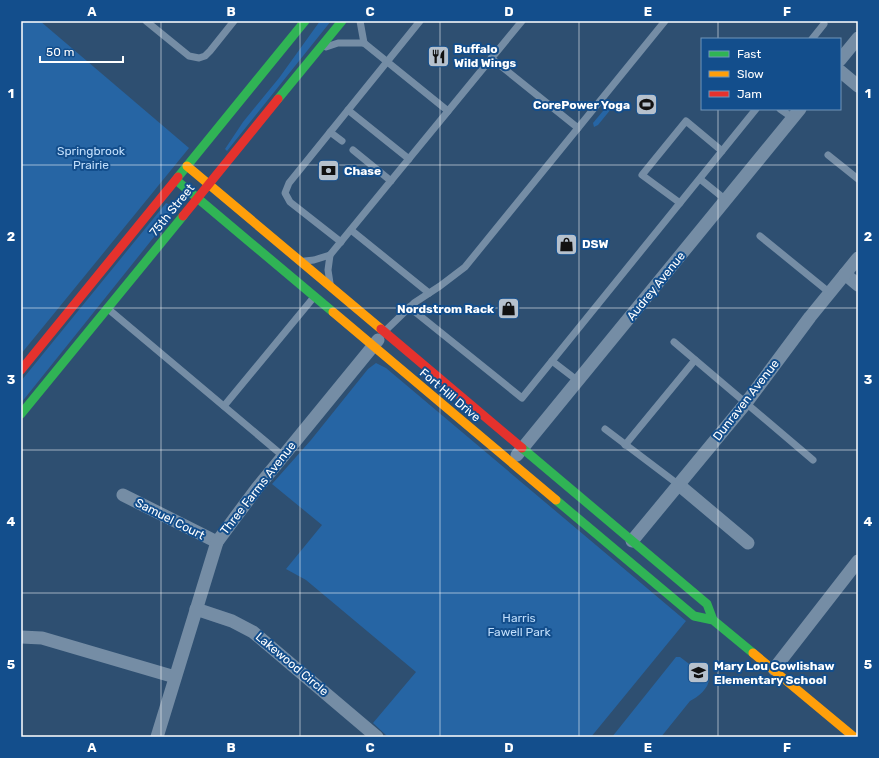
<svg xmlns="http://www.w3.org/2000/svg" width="879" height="758" viewBox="0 0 879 758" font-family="Rubik,sans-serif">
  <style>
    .green { fill: #2665a4 }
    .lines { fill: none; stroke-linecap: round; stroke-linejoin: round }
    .lane { stroke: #758da5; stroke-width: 7 }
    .street { stroke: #758da5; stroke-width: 13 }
    .fast { stroke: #30b455; stroke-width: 9 }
    .slow { stroke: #ff9f0a; stroke-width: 9 }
    .jam { stroke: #e5322d; stroke-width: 9 }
    .grid { fill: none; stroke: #fff; stroke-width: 1; stroke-opacity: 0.55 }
    .labels { text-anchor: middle; stroke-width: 4; stroke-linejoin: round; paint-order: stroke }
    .poi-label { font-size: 12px; font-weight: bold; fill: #fff; stroke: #134e8c; text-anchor: start }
    .park-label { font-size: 12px; fill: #c2dffc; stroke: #134e8c }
    .street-label { font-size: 12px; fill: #fff; stroke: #134e8c }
    .neatline { fill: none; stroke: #fff; stroke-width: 1.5 }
    .grid-label { font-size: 13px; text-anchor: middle; font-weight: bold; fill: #fff }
  </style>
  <rect width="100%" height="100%" fill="#2e4f71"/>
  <g class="green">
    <path d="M21,21H40L189,148L21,354Z"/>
    <path d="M320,21H331L227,151L225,149L243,122L279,78Z"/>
    <path d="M608,105L611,106V109L598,125L594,127L593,123Z"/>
    <path d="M166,203L173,206L174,212L21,403V381Z"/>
    <path d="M376,363L386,368L686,621L591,737H388L373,723L416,672L306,580L286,569L322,525L272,484L311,440L368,369Z"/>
    <path d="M676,657H680L709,679C709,688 698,697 690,701L661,737H612Z"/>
  </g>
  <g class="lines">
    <g class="lane">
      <path d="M146,21L189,56L199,58L205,56L210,51L234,21"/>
      <path d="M360,21L364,43"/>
      <path d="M812,39L824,24"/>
      <path d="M326,47L338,43H364L448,111"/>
      <path d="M491,58L578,128"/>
      <path d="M780,109L793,118"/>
      <path d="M348,110L409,159"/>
      <path d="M330,132L342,141"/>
      <path d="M353,150L391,181"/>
      <path d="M828,155L858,179"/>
      <path d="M700,179L726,200"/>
      <path d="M680,203L642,175L686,121L722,151"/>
      <path d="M351,230L429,293"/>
      <path d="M760,236L830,293"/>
      <path d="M341,242L290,202L285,193L289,183L420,21"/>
      <path d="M305,261L314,260L330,255"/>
      <path d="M330,283L328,270L330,255L522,21"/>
      <path d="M409,307L522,398L756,109"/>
      <path d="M107,308L283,456"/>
      <path d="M385,331L414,303L440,286L465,267L665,21"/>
      <path d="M674,342L813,460"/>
      <path d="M552,361L578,381"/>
      <path d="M224,406L314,297"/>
      <path d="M605,429L679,485"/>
      <path d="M625,445L695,360"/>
    </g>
    <g class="street">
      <path d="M840,60L858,38"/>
      <path d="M840,71L858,86"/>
      <path d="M845,274L858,285"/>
      <path d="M517,455L800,109"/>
      <path d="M679,485L748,543"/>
      <path d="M123,495L217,542"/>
      <path d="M632,541L746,403L810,317L858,258"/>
      <path d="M196,609L232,621L253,632L377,737"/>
      <path d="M21,637L42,638L175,677"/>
      <path d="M774,669L858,561"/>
      <path d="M157,737L217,542L257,488L378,340"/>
    </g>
    <g class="fast">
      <path d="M278,99L342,21"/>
      <path d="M178,177L305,21"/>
      <path d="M176,180L333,312"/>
      <path d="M21,414L183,216"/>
      <path d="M522,448L707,604L713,620"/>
      <path d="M556,500L694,616L713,620L753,653"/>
    </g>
    <g class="slow">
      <path d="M187,166L381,329"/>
      <path d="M333,312L556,500"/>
      <path d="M753,653L854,737"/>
    </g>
    <g class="jam">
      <path d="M183,216L278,99"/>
      <path d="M381,329L522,448"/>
      <path d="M21,370L178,177"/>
    </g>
  </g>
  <path class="grid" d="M161,21V737M300,21V737M440,21V737M579,21V737M718,21V39M718,109V737M21,165H858M21,308H858M21,450H858M21,593H858"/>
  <defs>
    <symbol id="restaurant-square" viewBox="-11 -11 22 22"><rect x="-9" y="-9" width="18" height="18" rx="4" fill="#b6c1cd" stroke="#134e8c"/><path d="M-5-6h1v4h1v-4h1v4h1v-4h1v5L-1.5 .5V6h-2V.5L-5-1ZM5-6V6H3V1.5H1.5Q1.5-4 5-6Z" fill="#111"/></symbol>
    <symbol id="stadium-square" viewBox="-11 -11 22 22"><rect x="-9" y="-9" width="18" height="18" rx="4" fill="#b6c1cd" stroke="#134e8c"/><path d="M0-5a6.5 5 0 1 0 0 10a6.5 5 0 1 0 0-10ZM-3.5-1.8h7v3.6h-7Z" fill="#111"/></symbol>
    <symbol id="bank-square" viewBox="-11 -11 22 22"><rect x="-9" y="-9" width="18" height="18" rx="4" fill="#b6c1cd" stroke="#134e8c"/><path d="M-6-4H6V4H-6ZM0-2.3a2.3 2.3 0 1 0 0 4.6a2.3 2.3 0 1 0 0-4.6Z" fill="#111"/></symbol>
    <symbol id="shop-square" viewBox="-11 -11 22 22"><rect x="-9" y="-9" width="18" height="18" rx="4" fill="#b6c1cd" stroke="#134e8c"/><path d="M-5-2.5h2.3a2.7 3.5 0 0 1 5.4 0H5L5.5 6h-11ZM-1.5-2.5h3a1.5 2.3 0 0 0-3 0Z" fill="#111"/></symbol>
    <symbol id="school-square" viewBox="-11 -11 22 22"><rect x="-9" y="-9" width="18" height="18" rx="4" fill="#b6c1cd" stroke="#134e8c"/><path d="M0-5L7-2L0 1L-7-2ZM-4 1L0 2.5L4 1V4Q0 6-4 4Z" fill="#111"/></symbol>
  </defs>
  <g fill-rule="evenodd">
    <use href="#restaurant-square" x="426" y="44" width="25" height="25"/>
    <use href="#stadium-square" x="634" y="92" width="25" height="25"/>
    <use href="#bank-square" x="316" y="158" width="25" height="25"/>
    <use href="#shop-square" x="554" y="232" width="25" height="25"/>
    <use href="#shop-square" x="496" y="296" width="25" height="25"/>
    <use href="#school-square" x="686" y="660" width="25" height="25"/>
  </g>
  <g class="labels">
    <g class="poi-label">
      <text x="454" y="53">Buffalo<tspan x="454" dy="14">Wild Wings</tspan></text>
      <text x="630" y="109" text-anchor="end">CorePower Yoga</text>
      <text x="344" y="175">Chase</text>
      <text x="582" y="248">DSW</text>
      <text x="494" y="313" text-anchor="end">Nordstrom Rack</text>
      <text x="714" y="670">Mary Lou Cowlishaw<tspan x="714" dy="14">Elementary School</tspan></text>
    </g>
    <g class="park-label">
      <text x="91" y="155">Springbrook<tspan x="91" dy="14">Prairie</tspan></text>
      <text x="519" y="622">Harris<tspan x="519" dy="14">Fawell Park</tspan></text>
    </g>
    <g class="street-label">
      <text transform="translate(172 210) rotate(-51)" y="4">75th Street</text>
      <text transform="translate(656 286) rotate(-51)" y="4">Audrey Avenue</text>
      <text transform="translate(450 395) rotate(40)" y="4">Fort Hill Drive</text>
      <text transform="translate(746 400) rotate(-52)" y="4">Dunraven Avenue</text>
      <text transform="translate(258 488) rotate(-52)" y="4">Three Farms Avenue</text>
      <text transform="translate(170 519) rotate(27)" y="4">Samuel Court</text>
      <text transform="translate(292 664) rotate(40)" y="4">Lakewood Circle</text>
    </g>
  </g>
  <rect width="879" height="758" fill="none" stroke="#134e8c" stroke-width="44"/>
  <rect x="701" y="38" width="140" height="72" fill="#134e8c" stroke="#7195ba"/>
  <rect x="709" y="51" width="20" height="6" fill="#30b455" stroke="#7195ba"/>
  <text x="737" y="58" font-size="12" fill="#ffffff">Fast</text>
  <rect x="709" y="71" width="20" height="6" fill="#ff9f0a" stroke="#7195ba"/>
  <text x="737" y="78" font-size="12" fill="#ffffff">Slow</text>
  <rect x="709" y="91" width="20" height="6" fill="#e5322d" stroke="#7195ba"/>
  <text x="737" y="98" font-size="12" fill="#ffffff">Jam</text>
  <path d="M40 56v6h83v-6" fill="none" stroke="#ffffff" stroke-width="2"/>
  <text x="46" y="56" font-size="12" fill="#ffffff" stroke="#134e8c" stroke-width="3" paint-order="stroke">50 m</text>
  <rect x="22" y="22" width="835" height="714" class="neatline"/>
  <g class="grid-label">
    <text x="92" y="16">A</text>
    <text x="231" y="16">B</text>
    <text x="370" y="16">C</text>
    <text x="509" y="16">D</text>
    <text x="648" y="16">E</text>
    <text x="787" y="16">F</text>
    <text x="11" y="98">1</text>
    <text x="868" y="98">1</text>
    <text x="11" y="241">2</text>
    <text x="868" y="241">2</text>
    <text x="11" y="384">3</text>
    <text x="868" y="384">3</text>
    <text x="11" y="526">4</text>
    <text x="868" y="526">4</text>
    <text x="11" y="669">5</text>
    <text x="868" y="669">5</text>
    <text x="92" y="752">A</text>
    <text x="231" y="752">B</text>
    <text x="370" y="752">C</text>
    <text x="509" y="752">D</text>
    <text x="648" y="752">E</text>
    <text x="787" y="752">F</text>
  </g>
</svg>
